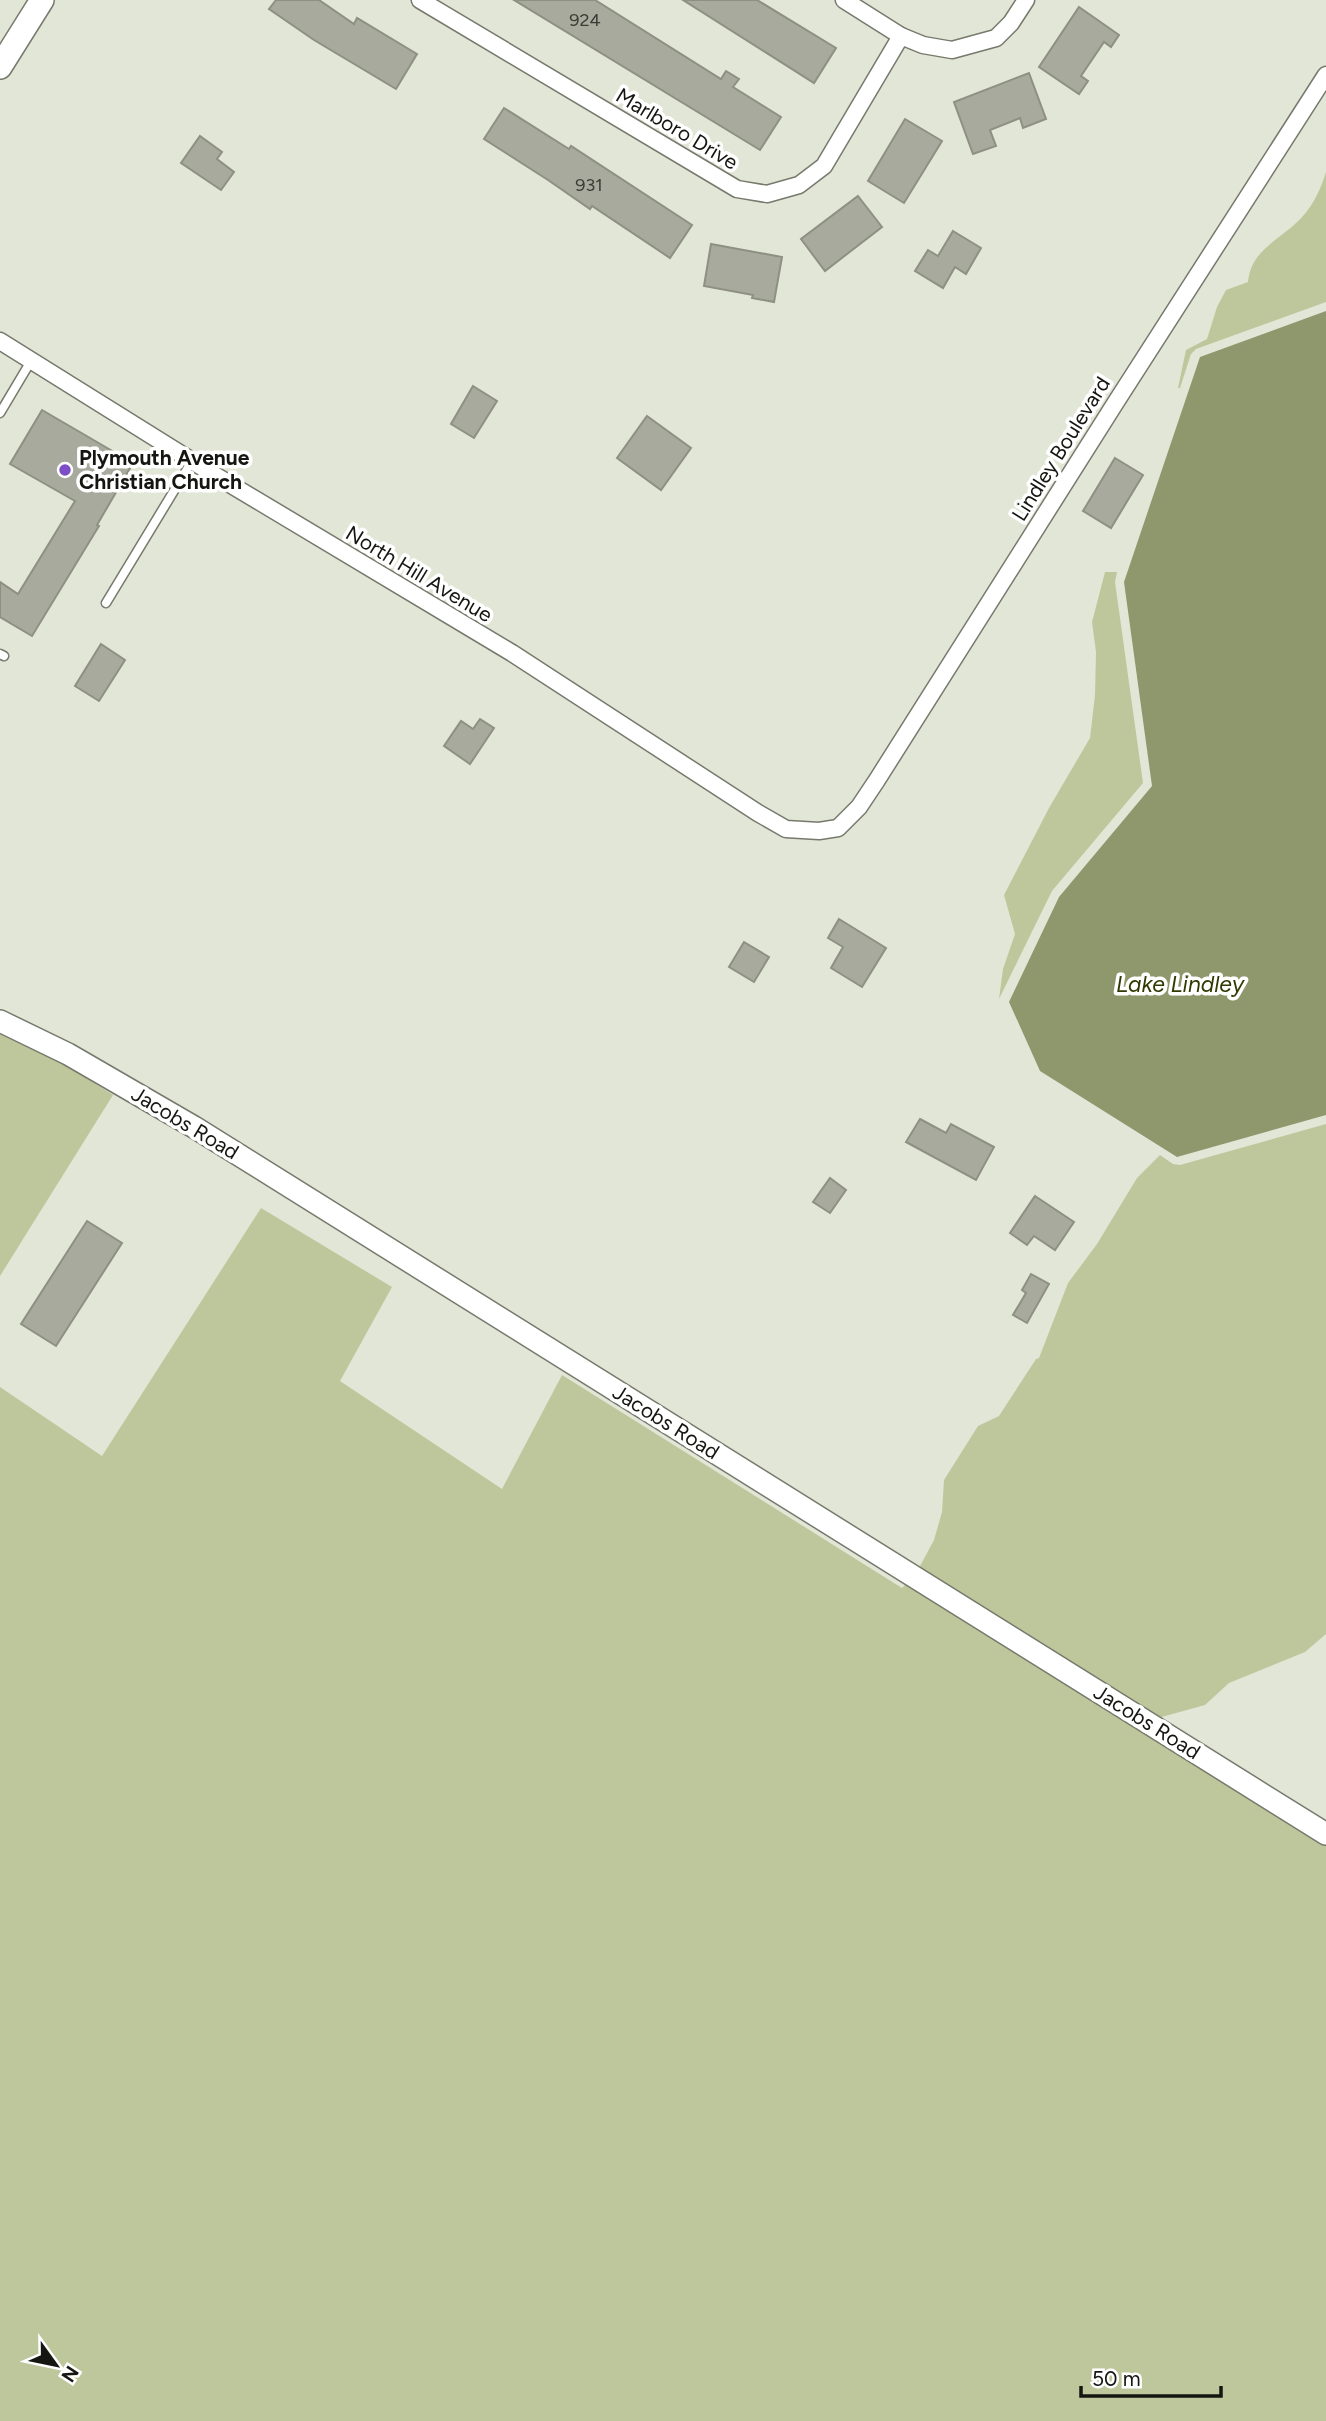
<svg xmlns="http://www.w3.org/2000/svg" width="1326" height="2421" viewBox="0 0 1326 2421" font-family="Figtree,sans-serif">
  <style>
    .green { fill: #bec79c }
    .water { fill: #8f976d }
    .building { fill: #a7aa9c; stroke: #8d9082; stroke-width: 2 }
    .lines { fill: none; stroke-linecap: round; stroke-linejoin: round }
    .service-casing { stroke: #76796c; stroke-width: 11 }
    .minor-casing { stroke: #76796c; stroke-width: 19 }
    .tertiary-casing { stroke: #76796c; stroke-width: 24 }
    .secondary-casing { stroke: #76796c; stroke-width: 26 }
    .service { stroke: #fff; stroke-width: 8 }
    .minor { stroke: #fff; stroke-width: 16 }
    .tertiary { stroke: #fff; stroke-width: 21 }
    .secondary { stroke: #fff; stroke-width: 23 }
    .poi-dot { fill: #7c4fc7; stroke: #fff; stroke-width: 2.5 }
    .labels { text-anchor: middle; stroke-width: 7; stroke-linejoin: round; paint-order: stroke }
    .number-label { font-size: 18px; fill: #3a3b34 }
    .street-label { font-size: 21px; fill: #151611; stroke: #fff }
    .poi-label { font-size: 21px; font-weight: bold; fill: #151611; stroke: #fff; text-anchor: start }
    .water-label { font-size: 23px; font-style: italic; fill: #313802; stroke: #fff }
  </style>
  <rect width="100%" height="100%" fill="#e2e6d7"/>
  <g class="green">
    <path d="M1326,172V302L1196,349L1191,354L1180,388H1178L1186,350L1207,339L1217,307L1226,290L1248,282C1251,248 1283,239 1303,216C1314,204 1321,188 1326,172Z"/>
    <path d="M1105,572H1117L1115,582L1143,783L1052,891L999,999L1003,969L1015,934L1004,895L1049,808L1090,738L1095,695L1096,652L1092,622Z"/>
    <path d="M0,1033L56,1059L113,1095L0,1276Z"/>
    <path d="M1326,1124V1634L1305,1652L1229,1683L1205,1705L1158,1718L919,1568L934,1540L942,1512L944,1480L978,1426L999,1416L1036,1359L1039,1358L1068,1283L1097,1244L1137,1178L1160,1155L1173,1164L1180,1165Z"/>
    <path d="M261,1208L392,1287L340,1381L502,1489L562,1375L902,1588L907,1583L1326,1845V2421H0V1387L102,1456Z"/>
  </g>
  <path class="water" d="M1326,311V1115L1177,1157L1040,1071L1009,1002L1059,897L1152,786L1124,582L1200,357Z"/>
  <g class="building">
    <path d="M276,0H319L354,24L357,18L417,54L396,89L314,40L269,9Z"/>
    <path d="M514,0H595L721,79L726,71L739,79L733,87L781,117L760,150Z"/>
    <path d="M683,0H757L836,48L814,83Z"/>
    <path d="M1079,7L1119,35L1111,47L1104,42L1081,76L1088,81L1079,94L1039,67Z"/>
    <path d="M1029,73L1046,119L1023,128L1020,118L990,130L996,146L973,154L954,102Z"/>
    <path d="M504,108L569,149L571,146L692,225L670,258L592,206L590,209L548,180L484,139Z"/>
    <path d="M905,119L942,141L904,203L868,181Z"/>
    <path d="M200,136L222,152L217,159L234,172L221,190L181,163Z"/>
    <path d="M858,196L882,227L825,271L801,239Z"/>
    <path d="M953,231L981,248L966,274L955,267L943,288L915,271L928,250L938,256Z"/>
    <path d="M711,244L782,257L774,302L752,298L753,295L704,286Z"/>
    <path d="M473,386L497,401L474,438L451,424Z"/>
    <path d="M42,410L133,463L97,525L99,526L32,636L0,617V582L18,594L75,501L10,464Z"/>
    <path d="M647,416L691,448L661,490L617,458Z"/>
    <path d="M1115,458L1143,475L1111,528L1083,511Z"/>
    <path d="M101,644L125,660L99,701L75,686Z"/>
    <path d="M480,719L494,728L470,764L444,746L461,721L473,729Z"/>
    <path d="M839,919L886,948L862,987L831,968L843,947L828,938Z"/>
    <path d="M744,942L769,957L754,982L729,967Z"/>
    <path d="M920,1119L946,1133L951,1124L994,1147L976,1180L906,1142Z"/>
    <path d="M830,1178L846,1190L830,1213L813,1202Z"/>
    <path d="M1035,1196L1074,1222L1055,1250L1034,1236L1027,1245L1010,1233Z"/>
    <path d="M87,1221L122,1243L56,1346L21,1324Z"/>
    <path d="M1031,1274L1049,1284L1027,1323L1013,1315L1026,1293L1022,1290Z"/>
  </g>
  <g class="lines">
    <defs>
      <g id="service">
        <path d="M0,413L31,361"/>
        <path d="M106,603L192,461"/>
        <path d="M0,654L4,656"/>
      </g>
      <g id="minor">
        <path d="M420,0L737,189L767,194L799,185L824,166L901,36"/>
        <path d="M844,0L901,36L923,45L952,50L996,38L1011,23L1026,0"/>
        <path d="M0,341L213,474L512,653L758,813L786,829L819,831L838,828L859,807L877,780L1116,402L1326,75"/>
      </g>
      <path id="tertiary" d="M0,1021L68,1054L194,1127L1326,1834"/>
      <path id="secondary" d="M0,67L42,0"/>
    </defs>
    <use href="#service" class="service-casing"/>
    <use href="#minor" class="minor-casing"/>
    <use href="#tertiary" class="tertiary-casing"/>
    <use href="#secondary" class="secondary-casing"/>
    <use href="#service" class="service"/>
    <use href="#minor" class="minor"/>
    <use href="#tertiary" class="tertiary"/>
    <use href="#secondary" class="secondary"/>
  </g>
  <circle class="poi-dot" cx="65" cy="470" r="7"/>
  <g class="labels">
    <g class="number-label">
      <text x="585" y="26">924</text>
      <text x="589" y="191">931</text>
    </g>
    <g class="street-label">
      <text transform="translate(677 129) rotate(31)" y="7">Marlboro Drive</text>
      <text transform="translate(1061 449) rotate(-58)" y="7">Lindley Boulevard</text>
      <text transform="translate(419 574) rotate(31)" y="7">North Hill Avenue</text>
      <text transform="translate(185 1123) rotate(31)" y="7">Jacobs Road</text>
      <text transform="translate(666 1422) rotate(32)" y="7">Jacobs Road</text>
      <text transform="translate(1147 1722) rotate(32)" y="7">Jacobs Road</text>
    </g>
    <g class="poi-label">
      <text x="79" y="465">Plymouth Avenue<tspan x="79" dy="24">Christian Church</tspan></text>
    </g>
    <g class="water-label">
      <text x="1180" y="992">Lake Lindley</text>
    </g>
  </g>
  <g transform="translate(56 2365) rotate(123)" stroke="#ffffff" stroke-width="5" paint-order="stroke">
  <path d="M0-5L12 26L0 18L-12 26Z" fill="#151611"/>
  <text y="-10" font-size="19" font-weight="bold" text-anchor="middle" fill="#151611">N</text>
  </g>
  <path d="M1081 2386v10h140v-10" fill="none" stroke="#151611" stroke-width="3.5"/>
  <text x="1092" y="2386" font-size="21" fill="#151611" stroke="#ffffff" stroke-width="5" paint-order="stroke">50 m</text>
</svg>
